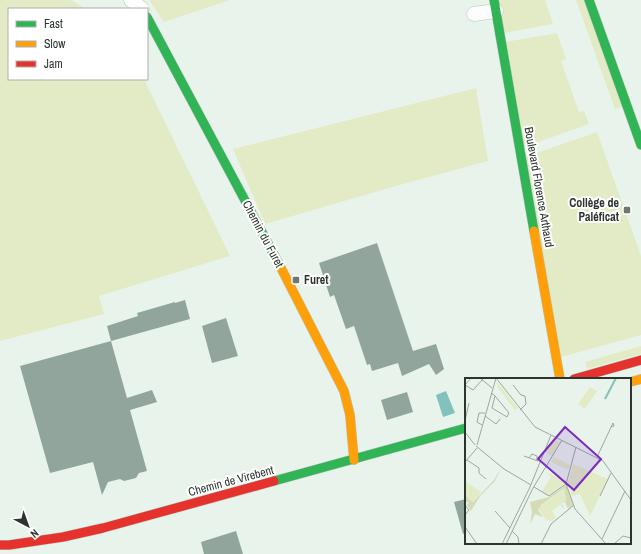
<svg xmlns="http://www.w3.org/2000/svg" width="641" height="554" viewBox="0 0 641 554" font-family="'Archivo Narrow',sans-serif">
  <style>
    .green { fill: #e2ebc6 }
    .water { fill: #82c2bc }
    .building { fill: #91a59d }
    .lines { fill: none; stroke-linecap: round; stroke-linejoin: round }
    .street-casing { stroke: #bcc5be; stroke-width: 15 }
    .fast-casing { stroke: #bcc5be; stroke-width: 10 }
    .slow-casing { stroke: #bcc5be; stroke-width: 10 }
    .jam-casing { stroke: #bcc5be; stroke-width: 10 }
    .street { stroke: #fcfdfc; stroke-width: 14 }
    .fast { stroke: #30b455; stroke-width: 9 }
    .slow { stroke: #ff9f0a; stroke-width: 9 }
    .jam { stroke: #e5322d; stroke-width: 9 }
    .poi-dot { fill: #6e7770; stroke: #fff; stroke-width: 1.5 }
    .labels { text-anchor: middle; stroke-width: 4; stroke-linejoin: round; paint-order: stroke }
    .street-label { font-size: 12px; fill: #2c342e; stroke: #fff }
    .poi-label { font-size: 12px; font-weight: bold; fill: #2c342e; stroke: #fff; text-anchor: end }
    .inset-river { fill: none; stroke: #82c2bc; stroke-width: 2 }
    .inset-road { fill: none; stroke: #9da79f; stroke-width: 1 }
    .view { fill: #7b2cbf; fill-opacity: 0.15; stroke: #7b2cbf; stroke-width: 2 }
    .inset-edge { fill: none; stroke: #2c342e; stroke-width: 2 }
  </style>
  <rect width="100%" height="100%" fill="#e8f4eb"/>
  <g class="green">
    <path d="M0,0H71L86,9H9V79H144L230,256L99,296L104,314L0,341Z"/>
    <path d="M149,0H230L164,22Z"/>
    <path d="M498,0H545L553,24L504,33Z"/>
    <path d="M576,0H585L622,107L615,109Z"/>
    <path d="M557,33L566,59L561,61L579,112L584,111L589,124L524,147L505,42Z"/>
    <path d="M476,88L488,161L403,184L265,224L233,149Z"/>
    <path d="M597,132L641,256V335L561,357L525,157Z"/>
    <path d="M641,346V354L587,369L585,362Z"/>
  </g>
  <path class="water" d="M446,391L455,413L443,417L436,395Z"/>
  <g class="building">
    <path d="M377,243L413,351L436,344L444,369L436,375L429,364L402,376L398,363L372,371L370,364L367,365L354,326L346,329L334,295L330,297L319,263Z"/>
    <path d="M185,300L190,319L111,341L127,398L152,390L157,402L130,410L147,471L139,473L136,478L124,481L120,479L108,482L102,495L93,462L50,473L20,366L111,341L107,326L138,316L137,313L175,302V303Z"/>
    <path d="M226,318L238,356L212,363L202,326Z"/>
    <path d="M407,392L413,412L387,420L381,400Z"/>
    <path d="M466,499V533L463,534L454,502Z"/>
    <path d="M236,531L243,554H204L201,542Z"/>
  </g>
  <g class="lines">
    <defs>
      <g id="street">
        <path d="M131,0L142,9"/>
        <path d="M474,14L496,11"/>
      </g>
      <g id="fast">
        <path d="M494,0L534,231"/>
        <path d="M589,0L641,145"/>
        <path d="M147,17L280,266"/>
        <path d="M274,481L466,428"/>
      </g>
      <g id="slow">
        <path d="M534,231L560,379"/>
        <path d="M280,266L344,391L350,415L354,460"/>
        <path d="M630,382L641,379"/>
      </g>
      <g id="jam">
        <path d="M574,379L641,360"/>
        <path d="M0,545H9L63,537L103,528L274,481"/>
      </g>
    </defs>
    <use href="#street" class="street-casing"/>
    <use href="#fast" class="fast-casing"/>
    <use href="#slow" class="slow-casing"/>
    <use href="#jam" class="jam-casing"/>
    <use href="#street" class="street"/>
    <use href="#fast" class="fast"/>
    <use href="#slow" class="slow"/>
    <use href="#jam" class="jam"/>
  </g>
  <g class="poi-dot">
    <rect x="623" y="206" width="8" height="8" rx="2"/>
    <rect x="292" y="276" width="8" height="8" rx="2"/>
  </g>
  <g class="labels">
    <g class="street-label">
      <text transform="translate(539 187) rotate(80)" y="4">Boulevard Florence Arthaud</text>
      <text transform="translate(263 234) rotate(62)" y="4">Chemin du Furet</text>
      <text transform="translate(231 481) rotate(-15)" y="4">Chemin de Virebent</text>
    </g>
    <g class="poi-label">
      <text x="619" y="207">Collège de<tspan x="619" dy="14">Paléficat</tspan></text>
      <text x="304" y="284" text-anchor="start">Furet</text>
    </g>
  </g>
  <g transform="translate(465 378)">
    <rect width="166" height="166" fill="#e8f4eb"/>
    <path d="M31,3L53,30L50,32L33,10ZM125,9L132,13L120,31L113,26ZM87,61L95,64L87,78L81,75ZM89,79L105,87L103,92L86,84ZM108,86L143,101L125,138L115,116L107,118L103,105ZM81,94L101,103L100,106L82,118L71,109L77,113L86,99ZM0,103L16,114L7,124L0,117ZM99,110L101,122L84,135L87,133L91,140L87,143L81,142L73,130Z" fill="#e2ebc6"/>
    <path d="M36,90L30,103L15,118L6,133L2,127L4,124H0V117L7,124L9,123L29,102ZM101,107L108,127L103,131L100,124L97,126L99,131L96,127L101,122L99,110L76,127L73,132L78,139L70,136L65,146L67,134L65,124L84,119Z" fill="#d4dbb5"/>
    <path class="inset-river" d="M140,21L151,0"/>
    <path class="inset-road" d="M6,0L0,7L8,12L18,1M15,0L27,10M31,0L70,49L138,83L166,122M48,7L56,17L60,18L61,26L55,32M26,16H28L30,18L44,35L42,39L27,30L30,18M20,38L31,46L35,41M0,43L4,25M17,47L12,44L14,35H20M0,54L10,67M12,67L31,0M11,68L39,91L66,107M59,78L73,83M132,79L148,45L149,48L146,49M64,80L67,76L72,78V83M2,82L14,90V95L21,101M0,84L12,70M101,106L110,131L141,166M101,106L111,69M69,109L84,118L101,106M135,118L146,95M0,127L4,132L0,137M30,133L45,150M0,149L12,166M47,153L53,159L54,166M137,161L160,113M37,166L65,109L86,57M41,166L68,110L97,62M76,166L86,146L109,127M149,166L158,158L166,160"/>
    <path class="view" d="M100,49L136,81L109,112L73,81Z"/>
    <rect width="166" height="166" class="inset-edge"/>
  </g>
  <rect x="8" y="8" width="140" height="72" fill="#ffffff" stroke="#abaeab"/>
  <rect x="16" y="21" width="20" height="6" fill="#30b455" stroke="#abaeab"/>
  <text x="44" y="28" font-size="12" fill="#2c342e">Fast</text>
  <rect x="16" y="41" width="20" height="6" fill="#ff9f0a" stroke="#abaeab"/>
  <text x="44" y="48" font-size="12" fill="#2c342e">Slow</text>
  <rect x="16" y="61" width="20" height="6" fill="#e5322d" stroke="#abaeab"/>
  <text x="44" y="68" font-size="12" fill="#2c342e">Jam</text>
  <g transform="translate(28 526) rotate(139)" stroke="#ffffff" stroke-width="3" paint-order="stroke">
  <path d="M0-3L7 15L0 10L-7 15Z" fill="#2c342e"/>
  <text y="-6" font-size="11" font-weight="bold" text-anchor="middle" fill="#2c342e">N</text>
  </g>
</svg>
